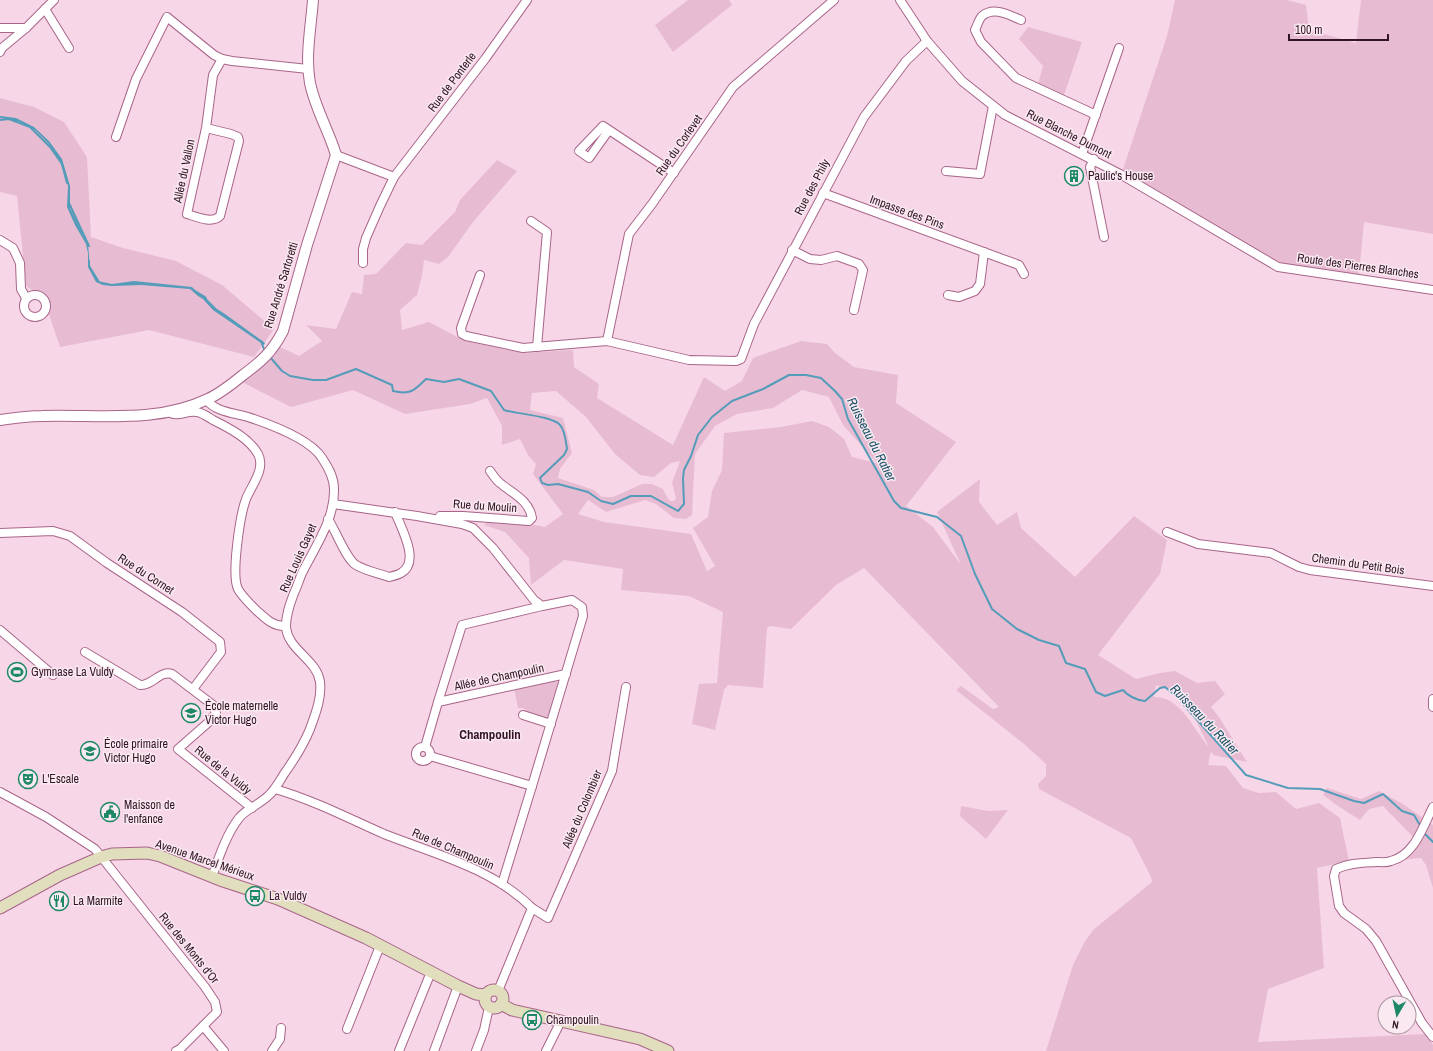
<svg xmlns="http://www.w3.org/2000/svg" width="1433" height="1051" viewBox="0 0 1433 1051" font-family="'Archivo Narrow',sans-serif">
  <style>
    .green { fill: #e7bcd2; fill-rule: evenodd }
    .water { fill: #549cb9 }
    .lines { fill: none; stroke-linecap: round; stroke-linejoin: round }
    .stream { stroke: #549cb9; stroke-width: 2 }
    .minor-casing { stroke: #a9648a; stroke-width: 10 }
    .tertiary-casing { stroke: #a9648a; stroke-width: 12 }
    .secondary-casing { stroke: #a9648a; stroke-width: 13 }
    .minor { stroke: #fff; stroke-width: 8 }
    .tertiary { stroke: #fff; stroke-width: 10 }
    .secondary { stroke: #e0debd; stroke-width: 11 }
    .labels { text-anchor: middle; stroke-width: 3; stroke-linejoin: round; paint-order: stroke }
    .street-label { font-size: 12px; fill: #311525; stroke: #fae9f1 }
    .poi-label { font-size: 12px; fill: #311525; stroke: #fae9f1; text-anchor: start }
    .water-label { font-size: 13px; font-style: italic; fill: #165166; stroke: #fae9f1 }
    .neighbourhood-label { font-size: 13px; font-weight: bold; fill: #311525; stroke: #fae9f1 }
  </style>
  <rect width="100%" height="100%" fill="#f7d7e7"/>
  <g class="green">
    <path d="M688,0H729L732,5L673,52L655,25Z"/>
    <path d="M1175,0H1287L1306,5L1309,30L1356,43L1361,0H1433V234L1364,222L1359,275L1300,267L1279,262L1122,172L1167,36Z"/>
    <path d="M1028,27L1082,42L1064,95L1038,84L1043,66L1019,39Z"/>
    <path d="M0,98L34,107L64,122L87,157L91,237L123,248L176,261L222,285L274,329L254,357L149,330L60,347L43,297L26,286L17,196L0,192Z"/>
    <path d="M497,160L517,171L473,222L448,257L439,264L424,260L422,276L417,295L400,310L402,330L429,322L465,341L524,353L573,350L574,367L599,384L597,398L673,445L704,377L725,391L742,381L753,358L801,341L827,344L835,353L854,367L898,375L896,403L956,442L906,506L933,527L961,565L937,512L980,479L979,502L997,525L1017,512L1021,528L1075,577L1134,516L1167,540L1160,574L1098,655L1136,679L1160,673L1175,671L1197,683L1215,681L1225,694L1211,707L1219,717L1247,762L1213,755L1211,751L1208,765L1226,766L1243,788L1259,793L1276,792L1296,809L1319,803L1340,818L1349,861L1317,868L1324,968L1268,989L1258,1042L1425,1034L1433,1045V1051H1046L1073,965L1084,943L1093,930L1152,882L1151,877L1131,838L1039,789L1038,784L1046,776V764L1024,744L956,690L961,686L993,709L999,707L864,568L836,585L791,629L770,626L767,628L763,688L728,685L724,690L715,730L692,724L699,684L717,683L723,612L689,596L621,590L623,569L564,560L531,585L529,558L505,532L484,525L492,516L509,520L545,527L563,514L533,474L536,464L528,455L520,439L502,445V426L487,398L470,404L405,414L353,390L291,407L238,380L265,365L278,346L299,356L322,341L306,325L336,329L352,292L362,294L364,275L376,274L406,243L422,245L455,212L460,200ZM802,390L829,397L843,425L877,463L852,457L844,439L829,427L812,421L781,427L724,433L722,470L712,491L708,517L693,528L715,566L707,571L691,534L604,522L578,514L588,500L606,512L645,500L656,504L674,518L686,519L692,515L695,454L715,426L737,414L773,408ZM556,391L586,417L615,454L640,475L654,477L671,463L680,461L672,483L676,498L674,501H670L667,497L663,489L652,484H642L613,497H602L594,490L558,478L560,469L572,453L563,418L530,410L532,393ZM1156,685L1184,696L1209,747C1194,731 1181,696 1154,697Z"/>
    <path d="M554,680L559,684L548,719L531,715L523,708H518L514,688Z"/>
    <path d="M1327,788L1361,799L1379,791L1403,804L1433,825V888L1426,865L1421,858L1401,860L1418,842L1383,806L1369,809L1360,820L1338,806L1323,795Z"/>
    <path d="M961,806L988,811L1008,810L986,839L960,816Z"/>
  </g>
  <path class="water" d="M0,116L16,118L34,127L49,141L62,159L70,186V208L88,244L90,267L98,281L112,284L134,281L192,287L199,294L206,298L217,309L225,314L265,343L264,345L213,310L203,299L198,296L190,289L141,285L112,286L103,285L96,282L88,267V253L86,244L75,225L67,207L68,186L60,161L48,143L35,130L20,122L0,118Z"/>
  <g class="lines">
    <g class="stream">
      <path d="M0,120L9,119L30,127L50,147L62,164L67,183"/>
      <path d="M69,203L89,246"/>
      <path d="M89,261V266L99,282"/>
      <path d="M195,291L205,297L206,299"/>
      <path d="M261,341L265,352"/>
      <path d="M270,357L282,371L290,376L313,380H326L356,369L392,385L393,391C410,395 414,391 426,379L444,382L459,379L491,391L504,410C517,414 553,416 560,425C565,430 566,442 567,449L564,455L540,478L542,483L548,485L558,484L588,492L601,501L613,504L631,496H651L678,511L684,504L683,478L684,470L691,456L698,435L712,417L732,401L763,389L789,375H806L821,378L835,391L842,399L848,419L894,501L901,508L937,517L961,536L975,574L992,609L1017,629L1039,640L1059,646L1066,663L1085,669L1096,692L1105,696L1123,690C1129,697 1136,700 1145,701L1160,688L1165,687L1176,696L1246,775L1288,788L1320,789L1354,801L1364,803L1383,794L1402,811L1414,815L1421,827"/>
      <path d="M1424,833L1433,842"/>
    </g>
    <defs>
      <g id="minor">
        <path d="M900,0L927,41L962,81L1005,115L1120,174L1278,267L1433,290"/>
        <path d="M45,9L69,48"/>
        <path d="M1021,20C1009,15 994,6 982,16C979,19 977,26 975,30L981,42L1016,78L1096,115"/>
        <path d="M0,28H26"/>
        <path d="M0,52L2,48L26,28L54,0"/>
        <path d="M206,128L231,134L238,137L239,141L220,216C212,224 197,217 187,214L206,128L213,75L222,59"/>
        <path d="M609,130L589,158L579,151L603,126L674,173"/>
        <path d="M116,137L136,79L167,17L214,55L222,59L232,61L308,69"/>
        <path d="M1082,154L1119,48"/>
        <path d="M336,155L394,177"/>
        <path d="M1094,159L1090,167L1104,237"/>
        <path d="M946,171L980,174L993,106"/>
        <path d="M823,193L1019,265L1024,274"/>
        <path d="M531,221L547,232L537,347"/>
        <path d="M0,240L13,248L20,263L21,289L26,298"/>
        <path d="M792,250L810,259L821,260L837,256L859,264L863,270L854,310"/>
        <path d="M363,263V249L366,238L380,206L394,177L485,59L527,0"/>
        <path d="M480,275L461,328L462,334L466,336L523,348L607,341L689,360L736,361L741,359L754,324L864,117L906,61L927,41"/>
        <circle cx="35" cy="306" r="11"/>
        <path d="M948,295L959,297L975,291L980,284L984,252"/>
        <path d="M607,341L629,234L652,204L733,87L834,0"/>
        <path d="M207,400C215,412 235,413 248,417C269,424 310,439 322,458C328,467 334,477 334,489C335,519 315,547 302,573C299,580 297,587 294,593C290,604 286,614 286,626C287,650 317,659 320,682C322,698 315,715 310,729C303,746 294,760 284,774C279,782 275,790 268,796C260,804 245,810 239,818C226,835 219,857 212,877"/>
        <path d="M168,412C180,418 185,410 197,412C203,413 208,417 213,420C229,428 249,438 258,454C266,469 251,486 246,499C240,515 231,575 238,589C241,595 251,605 256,610C265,618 273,627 286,626"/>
        <path d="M333,504L417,516L462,524L473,528L493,548L534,600L542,606L572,600L582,607L583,616L532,786L430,756"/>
        <path d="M440,516H463L529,521L532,518C529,500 513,494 500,483C496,480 493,475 490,471"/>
        <path d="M328,519C335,529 346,559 356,565C366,571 378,573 389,577C393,576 398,575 401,573C421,562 401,528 395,512"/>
        <path d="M1167,532L1198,544L1271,553L1299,567L1310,570L1433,586"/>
        <path d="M0,533L53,531L70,536L107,563L182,612L220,642L221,652L193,689"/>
        <path d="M0,630L53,675"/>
        <path d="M85,652L140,685C152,686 160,670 172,674L213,705L216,713L210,721L178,749L252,808"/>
        <path d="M1433,699V707"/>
        <path d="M438,702L462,625L542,606"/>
        <path d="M523,715L551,724"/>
        <circle cx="423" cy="754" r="7"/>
        <path d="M425,747L438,702L566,674"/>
        <path d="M275,789C313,800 348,818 384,834C435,854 492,868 532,908L498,991"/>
        <path d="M0,792L46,817L95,849L205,987L215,1002L217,1012L180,1049L176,1051"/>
        <path d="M1433,807C1423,826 1415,855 1391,861C1386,863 1380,862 1376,862C1362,863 1349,863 1336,869L1334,876L1339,906L1344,913L1366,929L1376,941L1422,1023L1433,1037"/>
        <path d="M502,884L532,786"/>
        <path d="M532,908L548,918L612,771L626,687"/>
        <path d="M203,1026L224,1051"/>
        <path d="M347,1029L380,946"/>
        <path d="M272,1051L280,1039L281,1028"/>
        <path d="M399,1051L431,972"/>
        <path d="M434,1051L458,986"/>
        <path d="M476,1051L484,1030L489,1007"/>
        <path d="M546,1051L561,1021"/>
      </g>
      <path id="tertiary" d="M0,420C14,418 28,416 42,416C97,414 156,424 208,399C221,393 232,384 243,375C262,361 272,352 283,331L307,245L336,155C329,131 315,108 310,83C305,56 311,27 313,0"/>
      <g id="secondary">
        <path d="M0,908L60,875L101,857L112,854L147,853L160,856L220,880L278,899L366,938L458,986L476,994L486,995"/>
        <circle cx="494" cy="999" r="9"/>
        <path d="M501,1004L512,1010L640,1039L668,1051"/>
      </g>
    </defs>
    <use href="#minor" class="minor-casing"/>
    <use href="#tertiary" class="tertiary-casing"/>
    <use href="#secondary" class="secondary-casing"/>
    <use href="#minor" class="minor"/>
    <use href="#tertiary" class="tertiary"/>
    <use href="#secondary" class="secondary"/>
  </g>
  <defs>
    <symbol id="building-ring" viewBox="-11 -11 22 22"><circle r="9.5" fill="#fae9f1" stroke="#1c8866" stroke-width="1.5"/><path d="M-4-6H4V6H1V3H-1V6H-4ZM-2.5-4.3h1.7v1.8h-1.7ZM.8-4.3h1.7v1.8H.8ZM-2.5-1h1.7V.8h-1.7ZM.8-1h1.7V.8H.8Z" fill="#1c8866"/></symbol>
    <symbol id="stadium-ring" viewBox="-11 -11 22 22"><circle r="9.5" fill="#fae9f1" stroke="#1c8866" stroke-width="1.5"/><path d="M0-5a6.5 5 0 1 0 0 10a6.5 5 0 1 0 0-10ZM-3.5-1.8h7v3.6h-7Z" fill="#1c8866"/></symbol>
    <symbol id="school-ring" viewBox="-11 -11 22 22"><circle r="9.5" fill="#fae9f1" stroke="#1c8866" stroke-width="1.5"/><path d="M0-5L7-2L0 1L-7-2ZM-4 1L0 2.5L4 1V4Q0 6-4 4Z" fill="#1c8866"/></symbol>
    <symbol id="theatre-ring" viewBox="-11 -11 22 22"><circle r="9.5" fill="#fae9f1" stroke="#1c8866" stroke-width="1.5"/><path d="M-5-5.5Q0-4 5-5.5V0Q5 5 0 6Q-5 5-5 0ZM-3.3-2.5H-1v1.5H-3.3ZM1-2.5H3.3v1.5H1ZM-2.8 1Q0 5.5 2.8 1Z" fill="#1c8866"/></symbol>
    <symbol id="civic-ring" viewBox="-11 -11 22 22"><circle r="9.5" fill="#fae9f1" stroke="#1c8866" stroke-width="1.5"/><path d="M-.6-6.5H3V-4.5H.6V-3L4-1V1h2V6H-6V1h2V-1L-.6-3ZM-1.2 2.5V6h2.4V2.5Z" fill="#1c8866"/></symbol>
    <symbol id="bus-ring" viewBox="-11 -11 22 22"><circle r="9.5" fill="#fae9f1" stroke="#1c8866" stroke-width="1.5"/><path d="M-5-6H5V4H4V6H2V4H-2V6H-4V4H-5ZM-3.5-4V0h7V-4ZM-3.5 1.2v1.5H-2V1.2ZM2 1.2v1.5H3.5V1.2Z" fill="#1c8866"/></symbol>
    <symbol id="restaurant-ring" viewBox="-11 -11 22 22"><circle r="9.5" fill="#fae9f1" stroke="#1c8866" stroke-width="1.5"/><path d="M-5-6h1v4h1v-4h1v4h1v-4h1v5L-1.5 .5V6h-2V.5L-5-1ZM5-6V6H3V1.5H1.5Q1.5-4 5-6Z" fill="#1c8866"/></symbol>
  </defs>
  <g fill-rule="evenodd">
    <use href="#building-ring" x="1063" y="165" width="22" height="22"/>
    <use href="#stadium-ring" x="6" y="661" width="22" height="22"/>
    <use href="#school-ring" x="180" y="702" width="22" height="22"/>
    <use href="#school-ring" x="79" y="740" width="22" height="22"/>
    <use href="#theatre-ring" x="17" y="768" width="22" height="22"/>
    <use href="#civic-ring" x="99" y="801" width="22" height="22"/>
    <use href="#bus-ring" x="244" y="885" width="22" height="22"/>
    <use href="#restaurant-ring" x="48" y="890" width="22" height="22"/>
    <use href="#bus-ring" x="521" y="1009" width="22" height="22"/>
  </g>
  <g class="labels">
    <g class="street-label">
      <text transform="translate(452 82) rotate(-53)" y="4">Rue de Ponterle</text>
      <text transform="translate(1069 134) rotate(27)" y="4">Rue Blanche Dumont</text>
      <text transform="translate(679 145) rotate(-55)" y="4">Rue du Corlevet</text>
      <text transform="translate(184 171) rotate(-78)" y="4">Allée du Vallon</text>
      <text transform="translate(812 187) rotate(-62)" y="4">Rue des Phily</text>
      <text transform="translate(907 212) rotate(20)" y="4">Impasse des Pins</text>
      <text transform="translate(1358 266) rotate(8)" y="4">Route des Pierres Blanches</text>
      <text transform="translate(281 285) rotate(-73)" y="4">Rue André Sartoretti</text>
      <text transform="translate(485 506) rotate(4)" y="4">Rue du Moulin</text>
      <text transform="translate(298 558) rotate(-66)" y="4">Rue Louis Gayet</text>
      <text transform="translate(1358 564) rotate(8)" y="4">Chemin du Petit Bois</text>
      <text transform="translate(146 574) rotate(33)" y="4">Rue du Cornet</text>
      <text transform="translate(499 677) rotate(-12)" y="4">Allée de Champoulin</text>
      <text transform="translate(223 770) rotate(39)" y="4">Rue de la Vuldy</text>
      <text transform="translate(582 809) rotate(-67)" y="4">Allée du Colombier</text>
      <text transform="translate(453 849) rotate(23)" y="4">Rue de Champoulin</text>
      <text transform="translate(205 860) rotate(19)" y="4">Avenue Marcel Mérieux</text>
      <text transform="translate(189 948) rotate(51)" y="4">Rue des Monts d'Or</text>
    </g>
    <g class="poi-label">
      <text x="1088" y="180">Paulic's House</text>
      <text x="31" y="676">Gymnase La Vuldy</text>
      <text x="205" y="710">École maternelle<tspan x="205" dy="14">Victor Hugo</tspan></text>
      <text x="104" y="748">École primaire<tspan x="104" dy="14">Victor Hugo</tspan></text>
      <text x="42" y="783">L'Escale</text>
      <text x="124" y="809">Maisson de<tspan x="124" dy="14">l'enfance</tspan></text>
      <text x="269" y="900">La Vuldy</text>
      <text x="73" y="905">La Marmite</text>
      <text x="546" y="1024">Champoulin</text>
    </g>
    <g class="water-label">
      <text transform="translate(872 439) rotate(63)" y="5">Ruisseau du Ratier</text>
      <text transform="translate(1205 719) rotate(46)" y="5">Ruisseau du Ratier</text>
    </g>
    <g class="neighbourhood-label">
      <text x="490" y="739">Champoulin</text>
    </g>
  </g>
  <g transform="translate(1397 1015) rotate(189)"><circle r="19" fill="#fae9f1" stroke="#aa949f"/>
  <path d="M0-3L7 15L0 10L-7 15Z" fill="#1c8866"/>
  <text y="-6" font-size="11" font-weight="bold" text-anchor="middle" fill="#311525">N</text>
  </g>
  <path d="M1289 34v6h99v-6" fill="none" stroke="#311525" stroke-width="2"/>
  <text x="1295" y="34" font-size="12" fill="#311525" stroke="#fae9f1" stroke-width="3" paint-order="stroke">100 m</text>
</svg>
